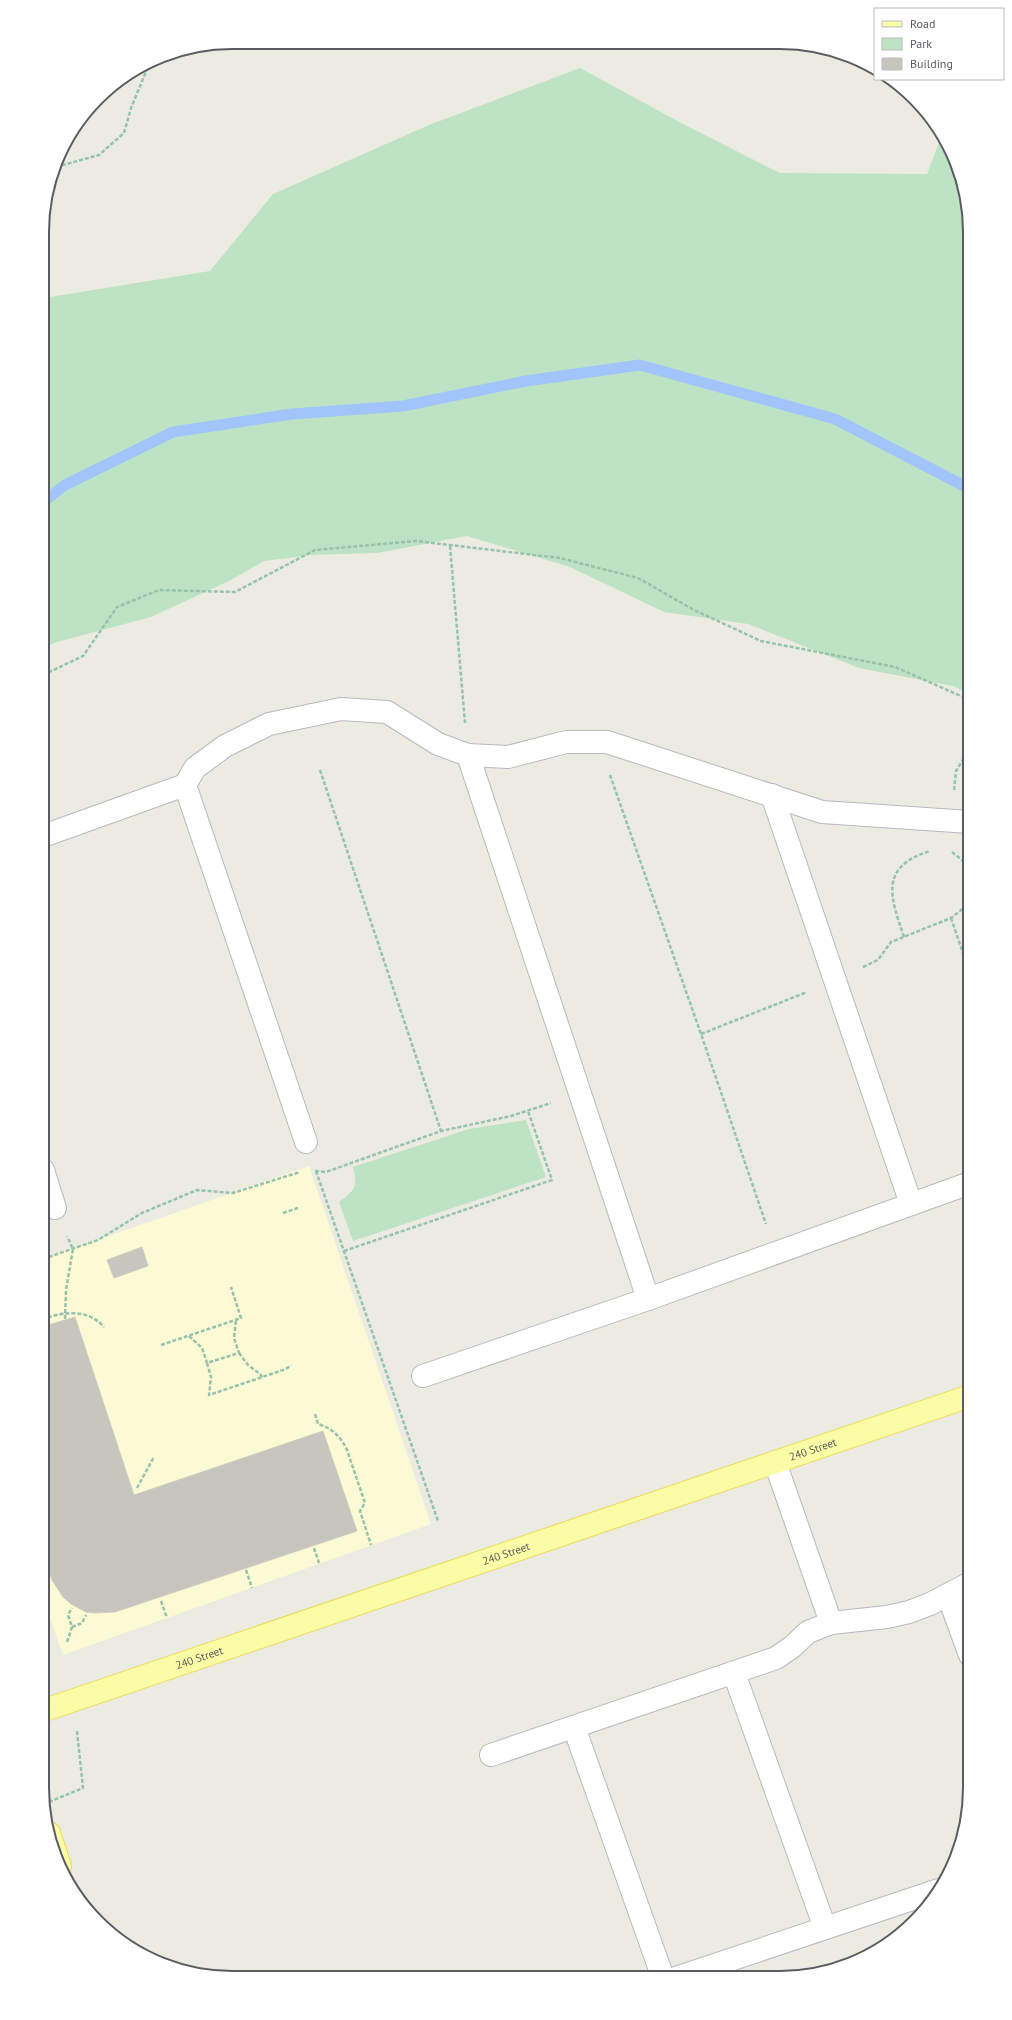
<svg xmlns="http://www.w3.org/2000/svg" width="1012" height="2020" viewBox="0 0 1012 2020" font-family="'PT Sans',sans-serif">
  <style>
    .commercial { fill: #fcf9d5 }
    .green { fill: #bde3c4 }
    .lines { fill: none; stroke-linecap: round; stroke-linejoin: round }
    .stream { stroke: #a1c5fb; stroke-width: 11 }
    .building { fill: #c6c5be; stroke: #d0cebf }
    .minor-casing { stroke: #b8b9bf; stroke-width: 24 }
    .major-casing { stroke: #ebdb5a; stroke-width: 24 }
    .path { stroke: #97c3ab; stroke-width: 2.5; stroke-dasharray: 4 2; stroke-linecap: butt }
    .minor { stroke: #fff; stroke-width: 22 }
    .major { stroke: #fbfca6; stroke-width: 22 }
    .labels { text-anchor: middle; stroke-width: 3.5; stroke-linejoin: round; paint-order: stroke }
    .street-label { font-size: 11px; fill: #595b61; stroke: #fff }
    .rim { fill: none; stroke: #595b61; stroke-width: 2 }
  </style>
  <rect width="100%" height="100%" fill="#ecebe1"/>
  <path class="commercial" d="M309,1166L431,1524L63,1655L42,1595L43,1259Z"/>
  <g class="green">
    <path d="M580,68L683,124L780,173L927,174L942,135L960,171L970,232V694L953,686L859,668L748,624L664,612L570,567L467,536L377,553L312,555L264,561L229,581L151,617L57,642L43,648L44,298L210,271L273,194L429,125Z"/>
    <path d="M526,1120L546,1177L353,1241L339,1202C355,1190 358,1187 353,1167L469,1129Z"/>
  </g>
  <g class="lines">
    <path class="stream" d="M43,502L65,485L173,432L292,414L403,406L526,381L640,365L835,419L970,489"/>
  </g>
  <g class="building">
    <path d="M142,1247L148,1266L114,1278L107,1260Z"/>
    <path d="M75,1317L134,1495L323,1431L357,1531L115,1612L94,1613L86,1612L71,1604L63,1597L52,1580L42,1551V1327Z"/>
  </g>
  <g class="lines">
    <defs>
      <g id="minor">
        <path d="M468,755L648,1299"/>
        <path d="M185,785L306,1142"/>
        <path d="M772,795L911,1204"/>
        <path d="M43,836L185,785L195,768L225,746L269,724L341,709L387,712L438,744L468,755L508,757L566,742H607L822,812L970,822"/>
        <path d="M43,1170L55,1208"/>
        <path d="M423,1376L648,1299L970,1183"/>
        <path d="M775,1462L831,1623"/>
        <path d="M948,1595L970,1655"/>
        <path d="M734,1673L825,1928"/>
        <path d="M574,1727L663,1978"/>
        <path d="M491,1755L776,1658L792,1647L808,1632L831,1623L887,1617L909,1612L930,1604L970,1583"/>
        <path d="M676,1978L939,1890"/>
      </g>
      <g id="major">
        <path id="s1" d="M42,1711L970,1396"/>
        <path d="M49,1833L60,1866"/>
      </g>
    </defs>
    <use href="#minor" class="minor-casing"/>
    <use href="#major" class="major-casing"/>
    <g class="path">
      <path d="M56,167L99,155L124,133L131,108L150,62"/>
      <path d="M450,546L465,723"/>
      <path d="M43,675L83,656L117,607L159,590L235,592L315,550L416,541L560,558L638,578L694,610L761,641L895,667L970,700"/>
      <path d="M320,770L441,1131"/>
      <path d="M610,775L701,1034L766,1224"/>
      <path d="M954,790L956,771L970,748"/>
      <path d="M952,852L962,860L970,870"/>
      <path d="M951,918L970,974"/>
      <path d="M904,937C890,896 879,867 930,851"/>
      <path d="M863,967L878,960L891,942L951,918L970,903"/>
      <path d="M701,1034L807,992"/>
      <path d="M315,1171L326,1172L441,1131L511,1116L551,1103"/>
      <path d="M316,1171L438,1521"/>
      <path d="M283,1213L298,1208"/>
      <path d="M344,1251L552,1180L528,1111"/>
      <path d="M43,1259L98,1240L142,1213L197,1190L233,1193L300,1172"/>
      <path d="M42,1319C64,1312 87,1308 104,1327"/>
      <path d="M65,1319L66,1290L73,1249L67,1236"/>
      <path d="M189,1336L202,1348L207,1363L239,1353L234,1338L236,1320"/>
      <path d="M161,1345L241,1318L231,1287"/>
      <path d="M239,1353L248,1365L260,1374L262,1377"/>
      <path d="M207,1363L211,1377L209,1395L286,1369L291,1365"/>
      <path d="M315,1414L318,1424C332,1428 341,1437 347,1450L365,1503L360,1511L371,1545"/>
      <path d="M137,1488L154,1457"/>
      <path d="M314,1548L319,1563"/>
      <path d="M246,1570L252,1588"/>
      <path d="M161,1601L167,1618"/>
      <path d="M72,1627L82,1623L86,1615"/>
      <path d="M67,1642L72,1627L68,1615L72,1608"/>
      <path d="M49,1802L83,1788L77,1731"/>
    </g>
    <use href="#minor" class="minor"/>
    <use href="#major" class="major"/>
  </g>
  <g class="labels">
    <g class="street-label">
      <text dy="4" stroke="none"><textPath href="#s1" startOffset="814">240 Street</textPath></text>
      <text dy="4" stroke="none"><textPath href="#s1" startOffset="490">240 Street</textPath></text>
      <text dy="4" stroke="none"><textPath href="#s1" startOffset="166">240 Street</textPath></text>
    </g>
  </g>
  <path d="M0 0H1012V2020H0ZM232 49H780A183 183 0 0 1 963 232V1788A183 183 0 0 1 780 1971H232A183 183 0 0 1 49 1788V232A183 183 0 0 1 232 49Z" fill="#fff" fill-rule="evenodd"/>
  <path class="rim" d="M232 49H780A183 183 0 0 1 963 232V1788A183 183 0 0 1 780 1971H232A183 183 0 0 1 49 1788V232A183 183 0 0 1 232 49Z"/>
  <rect x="874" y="8" width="130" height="72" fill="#ffffff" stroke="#bdbdc0"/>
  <rect x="882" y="21" width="20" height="6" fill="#fbfca6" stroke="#bdbdc0"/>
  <text x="910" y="28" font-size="12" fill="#595b61">Road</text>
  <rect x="882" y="38" width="20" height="12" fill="#bde3c4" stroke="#bdbdc0"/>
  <text x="910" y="48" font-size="12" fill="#595b61">Park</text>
  <rect x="882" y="58" width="20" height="12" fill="#c6c5be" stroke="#bdbdc0"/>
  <text x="910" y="68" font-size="12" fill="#595b61">Building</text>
</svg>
